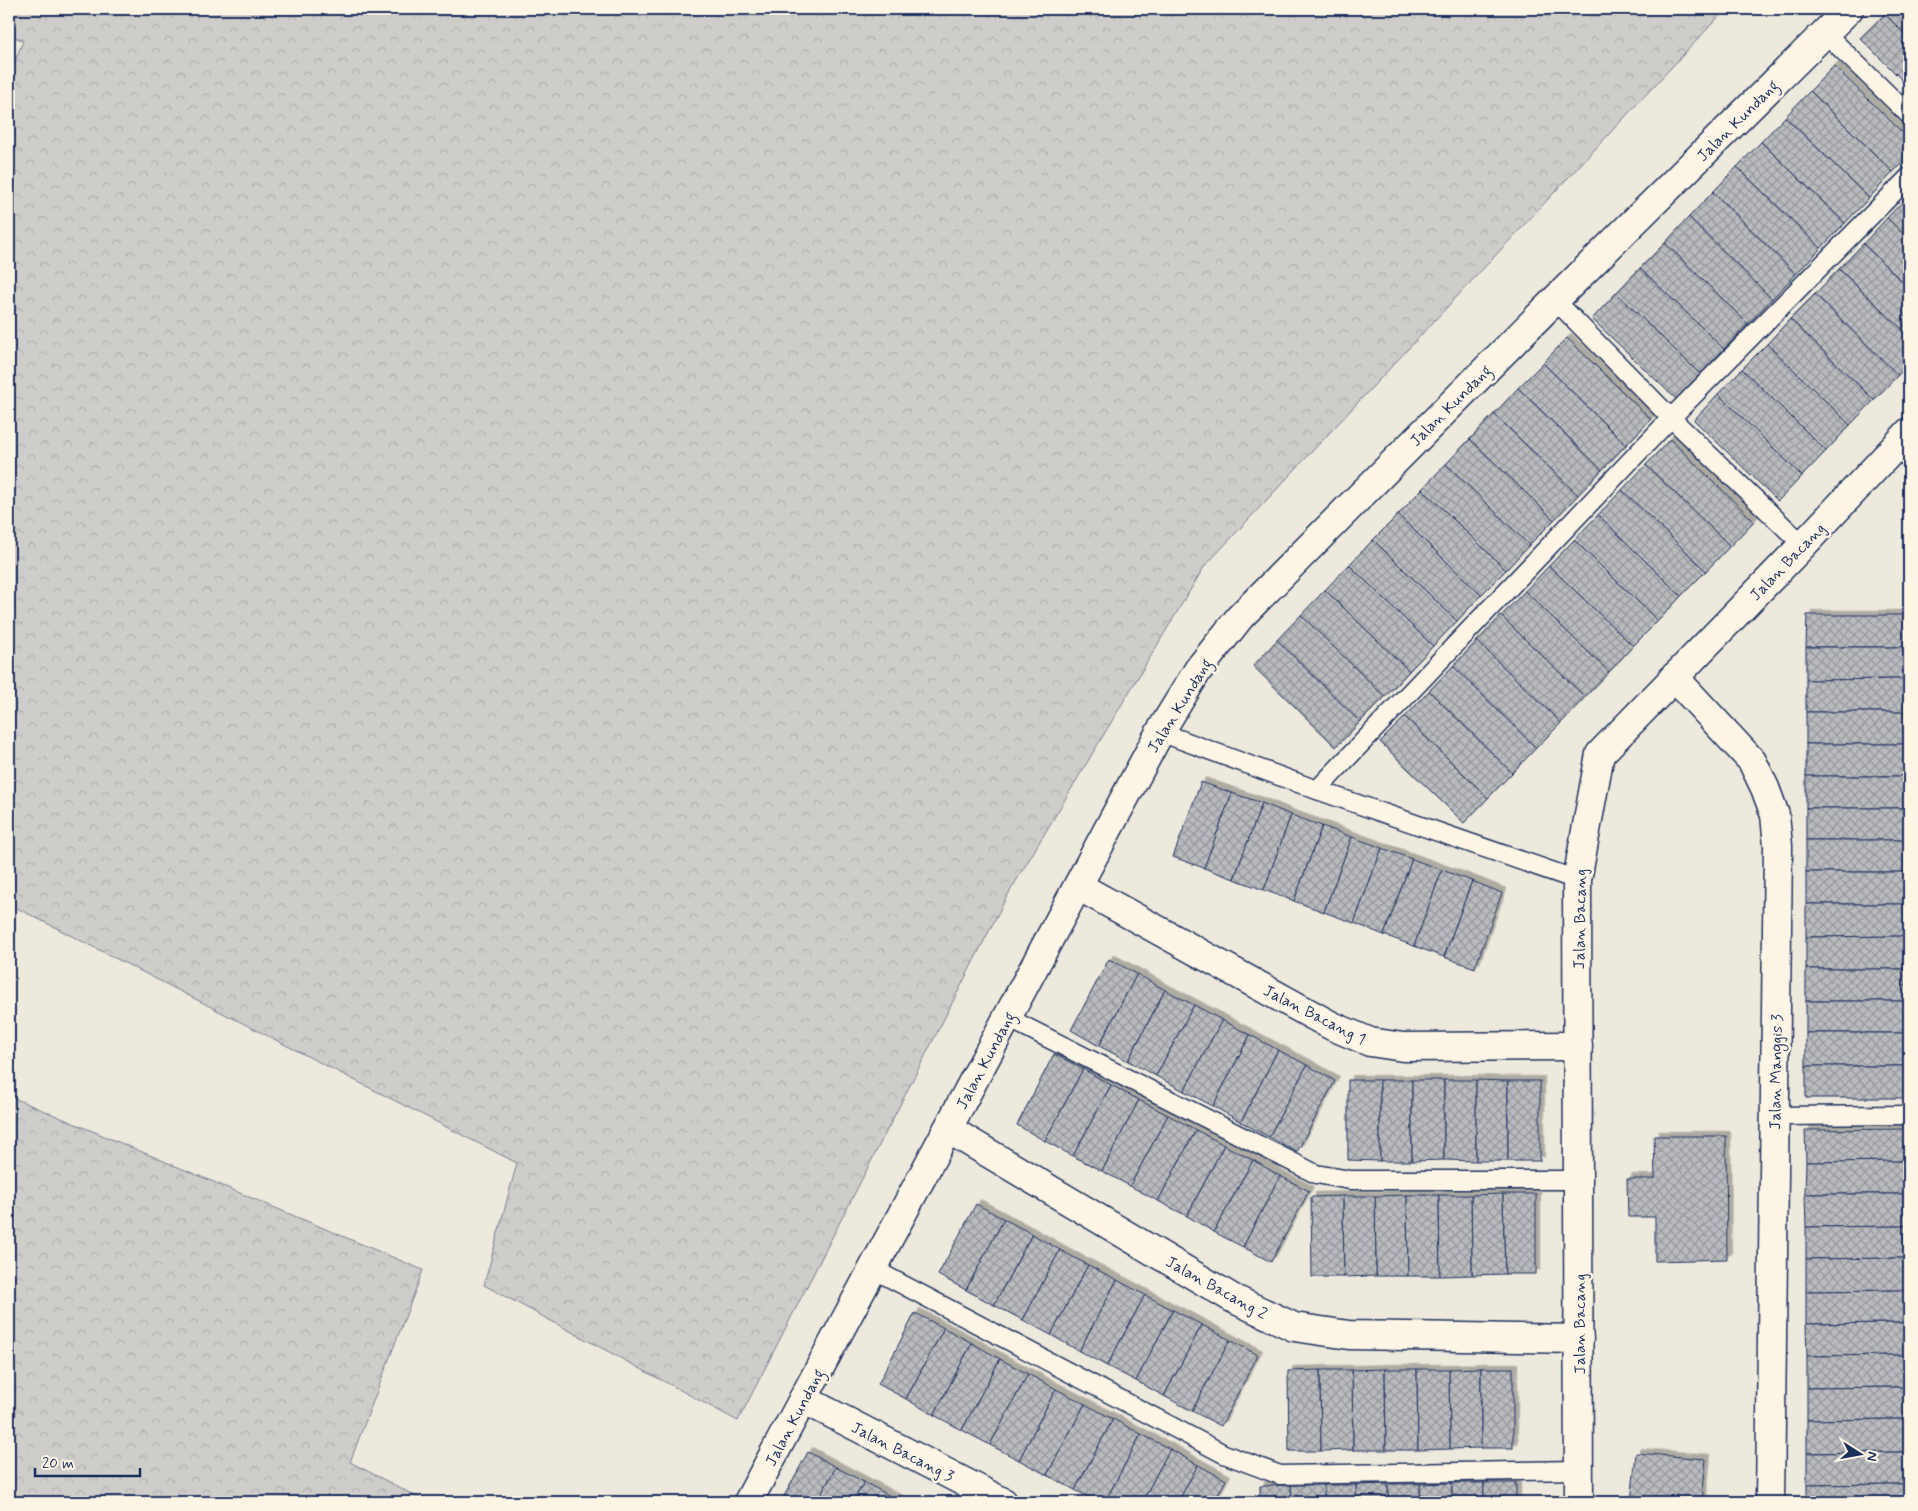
<svg xmlns="http://www.w3.org/2000/svg" width="1918" height="1511" viewBox="0 0 1918 1511" font-family="Mynerve,sans-serif">
  <style>
    .forest { fill: url(#forest-crowns); stroke: #757e94 }
    .building { fill: url(#building-cross-hatch); stroke: #1b2f5e; filter: url(#shadow) }
    .lines { fill: none; stroke-linecap: round; stroke-linejoin: round }
    .lane-casing { stroke: #1b2f5e; stroke-width: 21 }
    .street-casing { stroke: #1b2f5e; stroke-width: 31 }
    .lane { stroke: #fcf5e5; stroke-width: 18 }
    .street { stroke: #fcf5e5; stroke-width: 28 }
    .labels { text-anchor: middle; stroke-width: 5; stroke-linejoin: round; paint-order: stroke }
    .street-label { font-size: 16px; fill: #1b2f5e; stroke: #fcf5e5 }
  </style>
  <defs>
    <pattern id="forest-crowns" width="20" height="18" patternUnits="userSpaceOnUse" patternTransform="scale(1.25)"><rect width="20" height="18" fill="#cfcdca"/><path d="M2 6a3 3 0 1 1 6 0M12 15a3 3 0 1 1 6 0" fill="none" stroke="#b1b0b0"/></pattern>
    <pattern id="building-cross-hatch" width="8" height="8" patternUnits="userSpaceOnUse" patternTransform="scale(1.25)"><rect width="8" height="8" fill="#babbbe"/><path d="M0 0l8 8M0 8l8-8" fill="none" stroke="#96989e"/></pattern>
    <filter id="shadow"><feDropShadow dx="4.5" dy="-4.5" stdDeviation="0" flood-color="#0004"/></filter>
  </defs>
  <rect width="100%" height="100%" fill="#eee9dd"/>
  <filter id="ink" filterUnits="userSpaceOnUse"><feTurbulence type="fractalNoise" baseFrequency=".02" numOctaves="2"/><feDisplacementMap in="SourceGraphic" scale="10" xChannelSelector="R" yChannelSelector="G"/><feConvolveMatrix kernelMatrix="1 2 1 2 8 2 1 2 1" color-interpolation-filters="sRGB"/></filter>
  <g filter="url(#ink)">
    <g class="forest">
      <path d="M9,9H1726L1204,567L1006,898L738,1421L484,1285L517,1163L9,904V77L23,41L9,34Z"/>
      <path d="M9,1096L423,1270L350,1462L427,1502H9Z"/>
    </g>
    <g class="building">
      <path d="M1890,9H1909V38L1885,14Z"/>
      <path d="M1885,14L1909,38V87L1860,38Z"/>
      <path d="M1834,66L1909,139V156L1893,172L1810,91Z"/>
      <path d="M1810,91L1893,172L1869,198L1785,117Z"/>
      <path d="M1785,117L1869,198L1845,223L1761,142Z"/>
      <path d="M1761,142L1845,223L1821,248L1737,167Z"/>
      <path d="M1737,167L1821,248L1796,274L1713,192Z"/>
      <path d="M1713,192L1796,274L1772,299L1689,217Z"/>
      <path d="M1909,195V240L1887,218Z"/>
      <path d="M1689,217L1772,299L1748,324L1665,243Z"/>
      <path d="M1887,218L1909,240V288L1863,244Z"/>
      <path d="M1665,243L1748,324L1724,349L1640,268Z"/>
      <path d="M1863,244L1909,288V336L1839,269Z"/>
      <path d="M1640,268L1724,349L1700,374L1616,293Z"/>
      <path d="M1839,269L1909,336V364L1898,375L1815,294Z"/>
      <path d="M1616,293L1700,374L1676,399L1592,319Z"/>
      <path d="M1815,294L1898,375L1874,400L1790,319Z"/>
      <path d="M1790,319L1874,400L1850,425L1767,344Z"/>
      <path d="M1567,338L1651,419L1626,445L1543,363Z"/>
      <path d="M1767,344L1850,425L1826,451L1742,369Z"/>
      <path d="M1543,363L1626,445L1602,470L1518,388Z"/>
      <path d="M1742,369L1826,451L1802,476L1718,394Z"/>
      <path d="M1518,388L1602,470L1578,495L1494,414Z"/>
      <path d="M1718,394L1802,476L1778,501L1694,420Z"/>
      <path d="M1494,414L1578,495L1554,520L1470,439Z"/>
      <path d="M1470,439L1554,520L1529,545L1446,464Z"/>
      <path d="M1670,439L1754,521L1730,546L1646,465Z"/>
      <path d="M1446,464L1529,545L1506,570L1422,489Z"/>
      <path d="M1646,465L1730,546L1706,571L1622,490Z"/>
      <path d="M1422,489L1506,570L1481,595L1398,515Z"/>
      <path d="M1622,490L1706,571L1681,596L1598,515Z"/>
      <path d="M1398,515L1481,595L1457,621L1373,540Z"/>
      <path d="M1598,515L1681,596L1658,621L1574,540Z"/>
      <path d="M1373,540L1457,621L1433,646L1349,565Z"/>
      <path d="M1574,540L1658,621L1633,646L1549,566Z"/>
      <path d="M1349,565L1433,646L1409,671L1325,590Z"/>
      <path d="M1549,566L1633,646L1609,672L1525,591Z"/>
      <path d="M1325,590L1409,671L1385,697L1301,615Z"/>
      <path d="M1525,591L1609,672L1585,697L1501,616Z"/>
      <path d="M1301,615L1385,697L1360,722L1277,640Z"/>
      <path d="M1807,615H1906V647H1806Z"/>
      <path d="M1501,616L1585,697L1561,723L1477,641Z"/>
      <path d="M1277,640L1360,722L1336,747L1253,666Z"/>
      <path d="M1477,641L1561,723L1536,748L1453,666Z"/>
      <path d="M1806,647H1906V679L1806,680Z"/>
      <path d="M1453,666L1536,748L1512,773L1429,691Z"/>
      <path d="M1906,679V712H1806V680Z"/>
      <path d="M1429,691L1512,773L1488,798L1405,717Z"/>
      <rect x="1806" y="712" width="100" height="32"/>
      <path d="M1405,717L1488,798L1464,823L1380,742Z"/>
      <rect x="1806" y="744" width="100" height="32"/>
      <rect x="1806" y="776" width="100" height="32"/>
      <path d="M1201,782L1232,793L1204,868L1173,857Z"/>
      <path d="M1232,793L1262,803L1234,879L1204,868Z"/>
      <path d="M1262,803L1291,815L1264,890L1234,879Z"/>
      <rect x="1806" y="808" width="100" height="32"/>
      <path d="M1291,815L1322,826L1294,901L1264,890Z"/>
      <path d="M1322,826L1352,837L1324,912L1294,901Z"/>
      <path d="M1352,837L1382,848L1354,923L1324,912Z"/>
      <rect x="1806" y="840" width="100" height="32"/>
      <path d="M1382,848L1412,859L1384,935L1354,923Z"/>
      <path d="M1412,859L1442,870L1414,946L1384,935Z"/>
      <path d="M1442,870L1472,881L1444,957L1414,946Z"/>
      <rect x="1806" y="872" width="100" height="32"/>
      <path d="M1472,881L1502,893L1475,968L1444,957Z"/>
      <path d="M1806,904H1906V936L1806,937Z"/>
      <path d="M1906,936V969H1806V937Z"/>
      <path d="M1109,959L1137,974L1099,1046L1071,1030Z"/>
      <rect x="1806" y="969" width="100" height="32"/>
      <path d="M1137,974L1165,990L1128,1061L1099,1046Z"/>
      <path d="M1165,990L1194,1005L1156,1076L1128,1061Z"/>
      <rect x="1806" y="1001" width="100" height="32"/>
      <path d="M1194,1005L1222,1020L1184,1091L1156,1076Z"/>
      <path d="M1222,1020L1250,1035L1213,1106L1184,1091Z"/>
      <rect x="1806" y="1033" width="100" height="33"/>
      <path d="M1250,1035L1278,1050L1241,1122L1213,1106Z"/>
      <path d="M1278,1050L1307,1065L1269,1137L1241,1122Z"/>
      <path d="M1054,1054L1083,1069L1045,1141L1017,1125Z"/>
      <path d="M1307,1065L1335,1081L1297,1152L1269,1137Z"/>
      <rect x="1806" y="1066" width="100" height="32"/>
      <path d="M1083,1069L1111,1085L1073,1156L1045,1141Z"/>
      <path d="M1348,1080H1380V1161L1348,1160Z"/>
      <rect x="1380" y="1080" width="32" height="81"/>
      <path d="M1412,1080H1444V1160L1412,1161Z"/>
      <path d="M1444,1080H1476V1161L1444,1160Z"/>
      <path d="M1476,1080L1508,1081V1161H1476Z"/>
      <rect x="1508" y="1081" width="32" height="80"/>
      <path d="M1111,1085L1139,1100L1102,1171L1073,1156Z"/>
      <path d="M1139,1100L1168,1115L1130,1186L1102,1171Z"/>
      <path d="M1168,1115L1196,1130L1158,1201L1130,1186Z"/>
      <path d="M1905,1129V1161L1806,1162L1805,1130Z"/>
      <path d="M1196,1130L1224,1145L1187,1216L1158,1201Z"/>
      <path d="M1654,1136H1726L1727,1259L1655,1261V1217H1628L1627,1179H1655Z"/>
      <path d="M1224,1145L1253,1160L1214,1232L1187,1216Z"/>
      <path d="M1253,1160L1280,1176L1243,1247L1214,1232Z"/>
      <path d="M1905,1161L1906,1194H1805L1806,1162Z"/>
      <path d="M1280,1176L1309,1191L1271,1262L1243,1247Z"/>
      <path d="M1503,1194L1505,1274L1472,1275L1471,1195Z"/>
      <path d="M1503,1194H1536V1274H1505Z"/>
      <path d="M1805,1194H1906V1226L1806,1227Z"/>
      <path d="M1407,1195L1408,1276H1376L1375,1196Z"/>
      <path d="M1407,1195H1439L1440,1276H1408Z"/>
      <path d="M1439,1195H1471L1472,1275L1440,1276Z"/>
      <path d="M1343,1196L1344,1277H1312L1311,1197Z"/>
      <path d="M1343,1196H1375L1376,1276L1344,1277Z"/>
      <path d="M976,1204L1004,1219L966,1290L938,1275Z"/>
      <path d="M1004,1219L1032,1234L994,1305L966,1290Z"/>
      <path d="M1906,1226V1258L1806,1259V1227Z"/>
      <path d="M1032,1234L1060,1250L1023,1320L994,1305Z"/>
      <path d="M1060,1250L1088,1265L1051,1335L1023,1320Z"/>
      <path d="M1906,1258V1290L1806,1291V1259Z"/>
      <path d="M1088,1265L1117,1280L1079,1351L1051,1335Z"/>
      <path d="M1117,1280L1145,1295L1107,1366L1079,1351Z"/>
      <path d="M1906,1290V1323L1806,1324V1291Z"/>
      <path d="M1145,1295L1173,1310L1136,1381L1107,1366Z"/>
      <path d="M1173,1310L1202,1325L1164,1396L1136,1381Z"/>
      <path d="M915,1313L944,1328L906,1399L878,1384Z"/>
      <path d="M1906,1323V1355L1807,1356L1806,1324Z"/>
      <path d="M1202,1325L1230,1340L1192,1411L1164,1396Z"/>
      <path d="M944,1328L972,1343L934,1415L906,1399Z"/>
      <path d="M1230,1340L1258,1355L1221,1426L1192,1411Z"/>
      <path d="M972,1343L1000,1359L962,1430L934,1415Z"/>
      <path d="M1906,1355L1907,1387L1807,1388V1356Z"/>
      <path d="M1000,1359L1028,1374L990,1445L962,1430Z"/>
      <path d="M1481,1368V1448L1450,1449L1449,1369Z"/>
      <rect x="1481" y="1368" width="32" height="80"/>
      <path d="M1385,1369L1386,1450H1353L1352,1370Z"/>
      <path d="M1385,1369H1417L1418,1450H1386Z"/>
      <path d="M1417,1369H1449L1450,1449L1418,1450Z"/>
      <path d="M1320,1370L1321,1451H1289L1288,1371Z"/>
      <path d="M1320,1370H1352L1353,1450L1321,1451Z"/>
      <path d="M1028,1374L1056,1389L1019,1460L990,1445Z"/>
      <path d="M1907,1387V1419L1807,1420V1388Z"/>
      <path d="M1056,1389L1085,1404L1047,1475L1019,1460Z"/>
      <path d="M1085,1404L1113,1419L1075,1490L1047,1475Z"/>
      <path d="M1113,1419L1141,1434L1105,1502H1098L1075,1490Z"/>
      <path d="M1907,1419V1452L1807,1453V1420Z"/>
      <path d="M1141,1434L1170,1449L1142,1502H1105Z"/>
      <path d="M1170,1449L1198,1465L1178,1502H1142Z"/>
      <path d="M808,1452L836,1467L817,1502H781Z"/>
      <path d="M1907,1452V1484L1807,1485V1453Z"/>
      <path d="M1636,1453L1706,1459L1702,1502H1631Z"/>
      <path d="M1198,1465L1226,1480L1214,1502H1178Z"/>
      <path d="M836,1467L864,1482L853,1502H817Z"/>
      <path d="M864,1482L892,1497L890,1502H853Z"/>
      <path d="M1452,1483V1502H1420V1484Z"/>
      <rect x="1452" y="1483" width="32" height="19"/>
      <rect x="1484" y="1483" width="32" height="19"/>
      <rect x="1388" y="1484" width="32" height="18"/>
      <path d="M1388,1484V1502H1356V1485Z"/>
      <path d="M1907,1484V1502H1807V1485Z"/>
      <path d="M1291,1485L1292,1502H1260V1486Z"/>
      <path d="M1291,1485H1324V1502H1292Z"/>
      <rect x="1324" y="1485" width="32" height="17"/>
      <path d="M892,1497L902,1502H890Z"/>
    </g>
    <g class="lines">
      <defs>
        <g id="lane">
          <path d="M1825,33L1909,115"/>
          <path d="M1555,300L1671,418L1803,545"/>
          <path d="M1897,444L1909,459"/>
          <path d="M1160,732L1317,790L1577,880"/>
          <path d="M1317,790L1671,418L1909,177"/>
          <path d="M1008,1018L1316,1174L1350,1180H1579"/>
          <path d="M1775,1116L1909,1115"/>
          <path d="M873,1269L1224,1454L1280,1475L1579,1470"/>
        </g>
        <g id="street">
          <path d="M1674,677L1752,761L1765,788L1775,815L1778,846L1770,1502"/>
          <path d="M1078,886L1332,1026L1370,1042L1403,1047L1578,1046"/>
          <path d="M948,1129L1232,1298L1294,1327L1349,1335L1579,1339"/>
          <path d="M803,1399L1003,1502"/>
          <path d="M748,1502L1160,732L1198,670L1240,617L1555,300L1849,9"/>
          <path d="M1579,1502L1577,880L1600,754L1803,545L1909,432"/>
        </g>
      </defs>
      <use href="#lane" class="lane-casing"/>
      <use href="#street" class="street-casing"/>
      <use href="#lane" class="lane"/>
      <use href="#street" class="street"/>
    </g>
  </g>
  <g class="labels">
    <g class="street-label">
      <text transform="translate(1737 120) rotate(-45)" y="6">Jalan Kundang</text>
      <text transform="translate(1450 405) rotate(-45)" y="6">Jalan Kundang</text>
      <text transform="translate(1787 561) rotate(-46)" y="6">Jalan Bacang</text>
      <text transform="translate(1179 705) rotate(-58)" y="6">Jalan Kundang</text>
      <text transform="translate(1579 919) rotate(-89)" y="6">Jalan Bacang</text>
      <text transform="translate(1315 1014) rotate(27)" y="6">Jalan Bacang 1</text>
      <text transform="translate(985 1060) rotate(-62)" y="6">Jalan Kundang</text>
      <text transform="translate(1775 1072) rotate(-89)" y="6">Jalan Manggis 3</text>
      <text transform="translate(1217 1287) rotate(29)" y="6">Jalan Bacang 2</text>
      <text transform="translate(1579 1324) rotate(-90)" y="6">Jalan Bacang</text>
      <text transform="translate(794 1417) rotate(-62)" y="6">Jalan Kundang</text>
      <text transform="translate(903 1451) rotate(27)" y="6">Jalan Bacang 3</text>
    </g>
  </g>
  <rect width="1918" height="1511" fill="none" stroke="#fcf5e5" stroke-width="30"/>
  <rect x="15" y="15" width="1888" height="1481" fill="none" stroke="#1b2f5e" stroke-width="2" filter="url(#ink)"/>
  <g transform="translate(1860 1454) rotate(101)" stroke="#fcf5e5" stroke-width="4" paint-order="stroke">
  <path d="M0-4L9 19L0 12L-9 19Z" fill="#1b2f5e"/>
  <text y="-8" font-size="14" font-weight="bold" text-anchor="middle" fill="#1b2f5e">N</text>
  </g>
  <path d="M35 1468v8h105v-8" fill="none" stroke="#1b2f5e" stroke-width="2.5"/>
  <text x="42" y="1468" font-size="15" fill="#1b2f5e" stroke="#fcf5e5" stroke-width="4" paint-order="stroke">20 m</text>
</svg>
